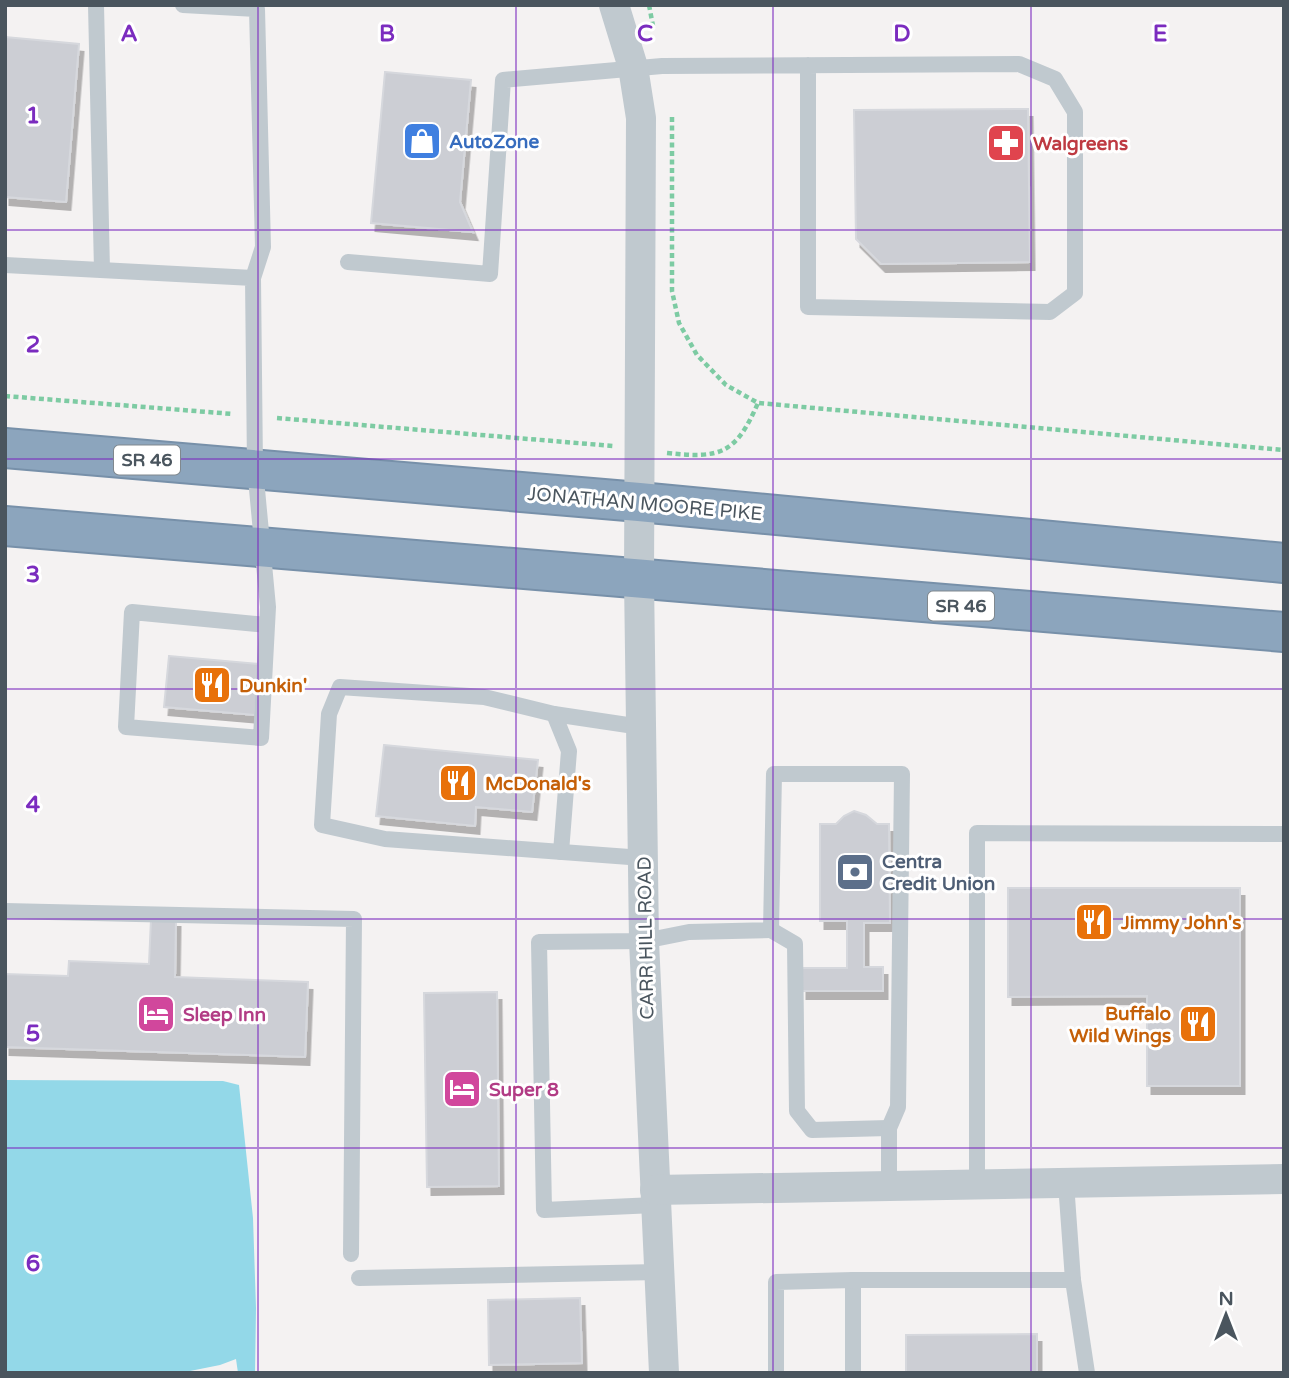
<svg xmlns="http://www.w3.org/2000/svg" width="1289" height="1378" viewBox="0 0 1289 1378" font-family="'Varela Round',sans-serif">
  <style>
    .water { fill: #93d8e8 }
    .building { fill: #ccced4; stroke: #d6d8dd; stroke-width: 2; filter: url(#shadow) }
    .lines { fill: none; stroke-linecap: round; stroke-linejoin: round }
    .highway-casing { stroke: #7790a9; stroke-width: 42 }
    .path { stroke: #7dcba3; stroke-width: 4.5; stroke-dasharray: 5 3.5; stroke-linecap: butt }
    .lane { stroke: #c0c9cf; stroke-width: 16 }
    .street { stroke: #c0c9cf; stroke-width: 30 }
    .highway { stroke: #8ca5bd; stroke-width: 38 }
    .grid { fill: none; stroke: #7b2cbf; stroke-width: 2; stroke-opacity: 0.55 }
    .labels { text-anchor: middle; stroke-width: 6; stroke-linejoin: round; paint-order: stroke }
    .shield { fill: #fff; stroke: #80888e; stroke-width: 2 }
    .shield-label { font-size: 18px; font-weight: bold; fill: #4a555e }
    .shop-label { font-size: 19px; font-weight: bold; fill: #366cbe; stroke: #fff; text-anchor: start }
    .health-label { font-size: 19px; font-weight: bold; fill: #be3a42; stroke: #fff; text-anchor: start }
    .street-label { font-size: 19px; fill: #4a555e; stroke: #fff }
    .food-label { font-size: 19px; font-weight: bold; fill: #c56008; stroke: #fff; text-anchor: start }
    .service-label { font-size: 19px; font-weight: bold; fill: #4e5e75; stroke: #fff; text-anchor: start }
    .hotel-label { font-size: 19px; font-weight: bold; fill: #b23c85; stroke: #fff; text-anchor: start }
    .grid-label { font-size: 23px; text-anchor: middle; font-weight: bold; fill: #7b2cbf; stroke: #fff; stroke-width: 6; stroke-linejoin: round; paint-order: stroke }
  </style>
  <defs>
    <filter id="shadow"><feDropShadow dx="4.5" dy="8" stdDeviation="0" flood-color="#0004"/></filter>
  </defs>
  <rect width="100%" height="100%" fill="#f4f2f2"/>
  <path class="water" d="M5,1080L223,1081L239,1085L253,1218L256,1308L255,1373H238L236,1359L220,1365L180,1373H5Z"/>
  <g class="building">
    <path d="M5,37L79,44L66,202L5,197Z"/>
    <path d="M385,72L471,80L460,202L473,232L371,223Z"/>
    <path d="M1028,109L1030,262L881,264L856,239L854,110Z"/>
    <path d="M169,656L259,664L255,715L164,707Z"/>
    <path d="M384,745L538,760L532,812L476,807L475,826L376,816Z"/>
    <path d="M854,811L866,815L877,824H889L890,923H864V967H883V991H802V968H847V921H820V824H836L844,816Z"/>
    <path d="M1008,888H1240V1086H1147V996L1008,997Z"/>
    <path d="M151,919H176L175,977L308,982L305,1057L5,1047V974L68,976L69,961L149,964Z"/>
    <path d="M497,992L499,1186L427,1187L424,993Z"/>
    <path d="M580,1298L582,1363L489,1365L488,1300Z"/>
    <path d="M1037,1334V1373H906V1335Z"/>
  </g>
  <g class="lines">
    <defs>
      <g id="highway">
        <path d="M5,448L639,502L1284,563"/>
        <path d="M5,526L1284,632"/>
      </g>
    </defs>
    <use href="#highway" class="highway-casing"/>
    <g class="path">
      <path d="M649,5L653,26"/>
      <path d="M672,117V291L679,323L697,355L726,385L758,403L1284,450"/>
      <path d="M5,396L233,414"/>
      <path d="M277,418L613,446"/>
      <path d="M667,453C722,459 736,453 758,403"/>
    </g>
    <g class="lane">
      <path d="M96,5L102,270"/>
      <path d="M183,5L257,9L263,247L253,278"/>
      <path d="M348,262L490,274L503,80L662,66L1019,64L1055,79L1075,112V293L1050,312L808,307V65"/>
      <path d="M5,265L253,278L255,468L268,607L261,738L126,727L132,612L267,625"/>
      <path d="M554,714L569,751L561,852"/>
      <path d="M641,727L554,714L484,697L340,687L329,714L322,825L385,839L643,858"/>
      <path d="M5,911L354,919L351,1254"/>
      <path d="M771,930L795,944L797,1111L812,1130L889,1128"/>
      <path d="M1066,1183L1073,1280L1087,1373"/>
      <path d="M977,1184V833L1284,834"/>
      <path d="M655,1205L544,1210L539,942L644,941L689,932L771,930L774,774H902L898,1107L889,1128V1186"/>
      <path d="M359,1278L659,1272"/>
      <path d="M853,1280V1373"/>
      <path d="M776,1373V1282L853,1280H1073"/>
    </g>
    <g class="street">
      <path d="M614,5L633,67L641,118L639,579L644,941L664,1373"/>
      <path d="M655,1190L1284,1179"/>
    </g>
    <use href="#highway" class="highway"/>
  </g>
  <path class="grid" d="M258,5V1373M516,5V1373M773,5V1373M1031,5V1373M5,230H1284M5,459H1284M5,689H1284M5,919H1284M5,1148H1284"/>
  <defs>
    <symbol id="shop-square" viewBox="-11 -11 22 22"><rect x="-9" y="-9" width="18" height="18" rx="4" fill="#3f7fe0" stroke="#fff"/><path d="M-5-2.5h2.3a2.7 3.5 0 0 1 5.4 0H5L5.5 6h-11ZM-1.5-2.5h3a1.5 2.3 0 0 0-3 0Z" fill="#fff"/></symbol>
    <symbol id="pharmacy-square" viewBox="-11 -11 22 22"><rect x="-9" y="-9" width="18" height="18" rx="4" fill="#e0444e" stroke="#fff"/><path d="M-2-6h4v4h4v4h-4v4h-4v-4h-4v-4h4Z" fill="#fff"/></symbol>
    <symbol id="restaurant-square" viewBox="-11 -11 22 22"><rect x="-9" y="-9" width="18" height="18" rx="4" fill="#e8710a" stroke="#fff"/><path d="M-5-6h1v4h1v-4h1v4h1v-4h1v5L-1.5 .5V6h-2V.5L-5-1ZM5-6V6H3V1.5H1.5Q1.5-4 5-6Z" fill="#fff"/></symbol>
    <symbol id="bank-square" viewBox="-11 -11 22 22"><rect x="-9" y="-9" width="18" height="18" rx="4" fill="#5c6f8a" stroke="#fff"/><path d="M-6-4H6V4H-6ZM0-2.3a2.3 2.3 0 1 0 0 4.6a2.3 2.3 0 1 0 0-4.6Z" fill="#fff"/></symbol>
    <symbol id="hotel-square" viewBox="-11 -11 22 22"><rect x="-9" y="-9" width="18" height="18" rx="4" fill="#d1479c" stroke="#fff"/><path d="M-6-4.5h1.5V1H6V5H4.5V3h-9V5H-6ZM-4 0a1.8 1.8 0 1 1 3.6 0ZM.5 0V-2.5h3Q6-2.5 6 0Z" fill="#fff"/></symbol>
  </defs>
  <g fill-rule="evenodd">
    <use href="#shop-square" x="400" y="119" width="44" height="44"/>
    <use href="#pharmacy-square" x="984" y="121" width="44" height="44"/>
    <use href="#restaurant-square" x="190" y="663" width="44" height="44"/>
    <use href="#restaurant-square" x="436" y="761" width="44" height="44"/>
    <use href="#bank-square" x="833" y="850" width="44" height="44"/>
    <use href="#restaurant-square" x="1072" y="900" width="44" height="44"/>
    <use href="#hotel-square" x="134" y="992" width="44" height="44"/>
    <use href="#restaurant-square" x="1176" y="1002" width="44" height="44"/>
    <use href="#hotel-square" x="440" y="1067" width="44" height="44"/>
  </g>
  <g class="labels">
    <g class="shield">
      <rect x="114" y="445.5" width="66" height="29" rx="5"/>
      <rect x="928" y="591.5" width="66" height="29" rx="5"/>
    </g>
    <g class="shield-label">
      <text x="147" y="466">SR 46</text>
      <text x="961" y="612">SR 46</text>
    </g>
    <g class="shop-label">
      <text x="449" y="148">AutoZone</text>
    </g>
    <g class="health-label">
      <text x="1033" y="150">Walgreens</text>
    </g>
    <g class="street-label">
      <text transform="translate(645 503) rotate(5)" y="7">JONATHAN MOORE PIKE</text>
      <text transform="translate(645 938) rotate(-91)" y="7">CARR HILL ROAD</text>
    </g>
    <g class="food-label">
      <text x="239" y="692">Dunkin'</text>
      <text x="485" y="790">McDonald's</text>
      <text x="1121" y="929">Jimmy John's</text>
      <text x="1171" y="1020" text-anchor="end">Buffalo<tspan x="1171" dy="22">Wild Wings</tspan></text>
    </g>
    <g class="service-label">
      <text x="882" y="868">Centra<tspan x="882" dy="22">Credit Union</tspan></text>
    </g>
    <g class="hotel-label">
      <text x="183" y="1021">Sleep Inn</text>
      <text x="489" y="1096">Super 8</text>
    </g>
  </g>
  <g class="grid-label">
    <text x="129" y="41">A</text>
    <text x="387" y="41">B</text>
    <text x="645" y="41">C</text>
    <text x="902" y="41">D</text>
    <text x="1160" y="41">E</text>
    <text x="33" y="123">1</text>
    <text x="33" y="352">2</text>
    <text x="33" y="582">3</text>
    <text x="33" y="812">4</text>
    <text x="33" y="1041">5</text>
    <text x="33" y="1271">6</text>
  </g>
  <rect width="1289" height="1378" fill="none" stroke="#4a555e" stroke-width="14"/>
  <g transform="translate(1226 1315)" stroke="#ffffff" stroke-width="5" paint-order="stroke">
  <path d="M0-5L12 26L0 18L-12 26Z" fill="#4a555e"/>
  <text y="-10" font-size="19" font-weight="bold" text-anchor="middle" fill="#4a555e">N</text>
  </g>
</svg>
